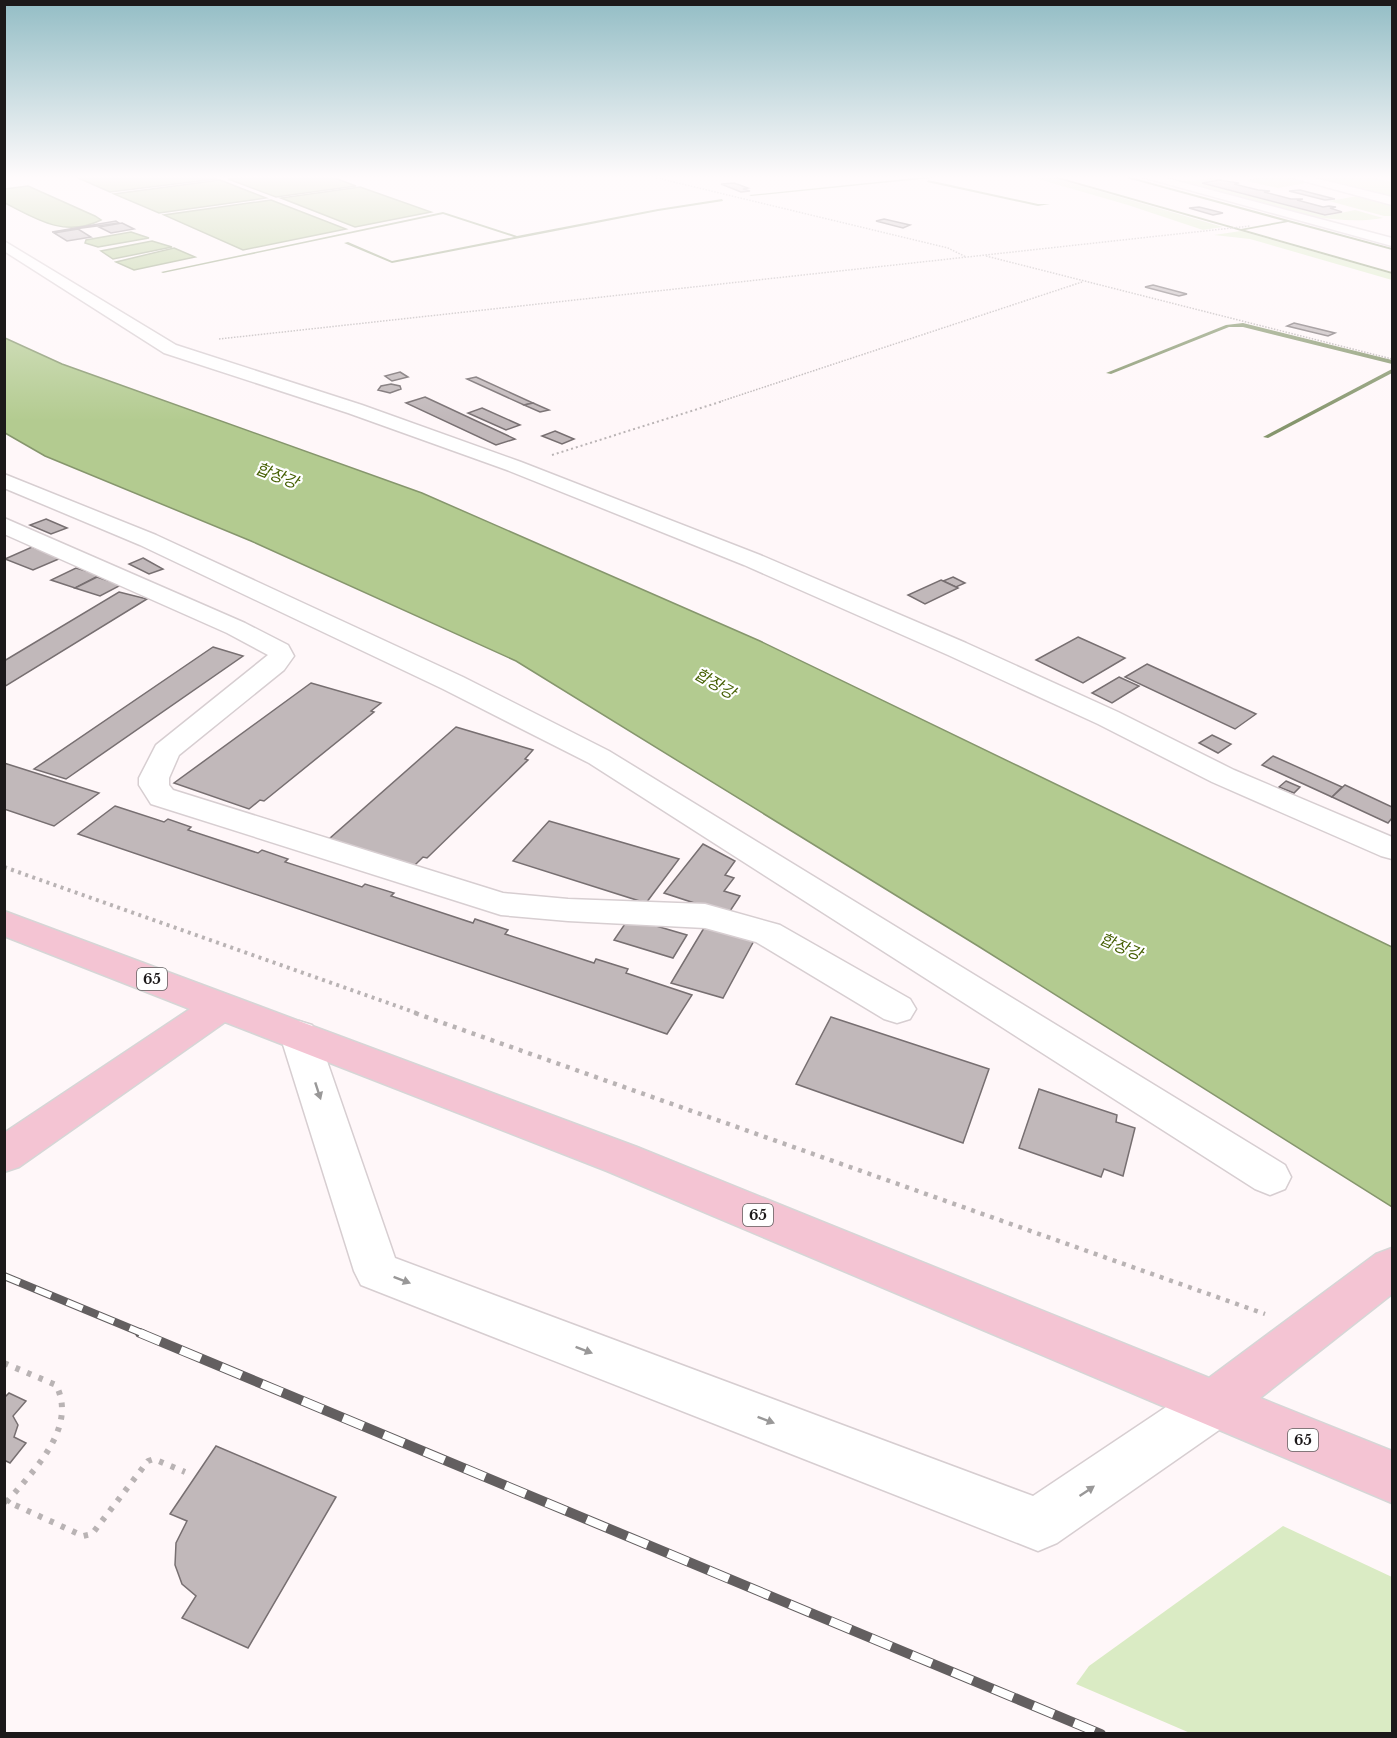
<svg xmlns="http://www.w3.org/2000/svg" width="1397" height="1738" viewBox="0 0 1397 1738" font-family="'Libre Baskerville','Noto Sans KR',serif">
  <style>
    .green { fill: #daebc4 }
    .water { fill: #b3cb90; stroke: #86966d; stroke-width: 1.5 }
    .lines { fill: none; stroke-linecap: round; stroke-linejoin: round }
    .stream { fill: #86966d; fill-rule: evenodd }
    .building { fill: #c1b8ba; stroke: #776f71; stroke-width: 1.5 }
    .minor-casing { stroke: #d7ced1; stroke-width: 3 }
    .major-casing { stroke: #d6d6d6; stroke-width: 3 }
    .path-far4 { stroke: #b9b3b4; stroke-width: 1.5; stroke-dasharray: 1.5 1.5; stroke-linecap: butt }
    .path-far3 { stroke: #b9b3b4; stroke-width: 2; stroke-dasharray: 2 3; stroke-linecap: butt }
    .path-far2 { stroke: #b9b3b4; stroke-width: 4; stroke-dasharray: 3 4.5; stroke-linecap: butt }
    .path-far1 { stroke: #b9b3b4; stroke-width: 4.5; stroke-dasharray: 4 6; stroke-linecap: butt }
    .path { stroke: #b9b3b4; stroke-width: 6; stroke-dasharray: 4.5 8; stroke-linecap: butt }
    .minor { fill: #fff; fill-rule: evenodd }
    .major { fill: #f4c4d3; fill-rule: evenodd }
    .rail-far1-casing { stroke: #635f60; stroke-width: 8 }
    .rail-casing { stroke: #635f60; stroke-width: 10 }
    .rail-far1 { stroke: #fff; stroke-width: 6; stroke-dasharray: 17; stroke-linecap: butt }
    .rail { stroke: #fff; stroke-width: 8; stroke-dasharray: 22; stroke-linecap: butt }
    .oneway { fill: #999898 }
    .labels { text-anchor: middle; stroke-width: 4.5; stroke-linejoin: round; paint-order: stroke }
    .shield { fill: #fff; stroke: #605e5f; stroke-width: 1.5 }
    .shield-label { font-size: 14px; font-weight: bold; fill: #1c191a }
    .water-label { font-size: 16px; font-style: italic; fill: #466004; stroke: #fff }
  </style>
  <rect width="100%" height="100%" fill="#fff7f9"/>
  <g class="green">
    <path d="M1031,177H1051L1223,227L1203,230L1128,205Z"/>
    <path d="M1267,177H1285L1306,183L1278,188L1246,181Z"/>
    <path d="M1306,177H1372L1392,182V198Z"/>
    <path d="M1211,178L1218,179L1200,183L1326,216L1355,210L1383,218C1324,229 1240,198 1181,182Z"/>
    <path d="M1358,196L1392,203V216H1384L1329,201Z"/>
    <path d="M1241,231L1392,274V280L1250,239L1214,235Z"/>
    <path d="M1283,1526L1392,1577V1733H1190L1076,1684L1089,1666Z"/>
  </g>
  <g class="water">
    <path d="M76,177H213L216,179L110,192Z"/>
    <path d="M242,177H332L356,186L276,197L228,179Z"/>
    <path d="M220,180L266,198L159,213L114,194Z"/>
    <path d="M28,186L95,216L101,220C65,238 36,219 5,203V189Z"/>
    <path d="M360,187L431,212L355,227L281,198Z"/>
    <path d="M271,200L346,229L243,250L164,215Z"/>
    <path d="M131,232L149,238L98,247L85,243L86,240Z"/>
    <path d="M152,241L172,247L113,259L101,251Z"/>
    <path d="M174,248L195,257L134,270L116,262Z"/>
    <path d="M5,338L62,364L422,493L760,641L1392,947V1207L978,946L516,661L251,541L45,456L5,433Z"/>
  </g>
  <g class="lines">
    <g class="stream">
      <path d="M925,177H941L751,196L749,195Z"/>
      <path d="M1051,177H1058L1241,229L1284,221L1123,177H1130L1392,248V250L1288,222L1245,230L1392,272V274Z"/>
      <path d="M928,180L1038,204H1050L1038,206L927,182Z"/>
      <path d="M722,199L723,201L658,211L392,263L344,243L348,242L392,261L514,237L443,214L163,273L161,272L443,212L517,236L658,209Z"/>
      <path d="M1243,323L1392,360V364L1243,327H1229L1111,374L1106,373L1226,325Z"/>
      <path d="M1392,369V373L1268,438L1263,437Z"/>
    </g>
  </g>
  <g class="building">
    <path d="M1219,180L1239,183L1234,184L1258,190L1270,191L1264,192L1291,199H1303L1297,200L1323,207L1329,206L1336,207L1330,208L1342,212L1325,215L1202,183Z"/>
    <path d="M734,183L748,188L743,189L750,191L741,192L721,184Z"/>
    <path d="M1300,190L1335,199L1325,200L1289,191Z"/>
    <path d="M1199,207L1223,213L1213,215L1189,208Z"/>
    <path d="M884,219L910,225L903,228L876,221Z"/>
    <path d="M116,221L119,223L52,232Z"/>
    <path d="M122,223L134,229L111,233L99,227Z"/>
    <path d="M78,229L91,237L67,241L54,233Z"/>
    <path d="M1153,285L1187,294L1179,296L1145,287Z"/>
    <path d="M1294,323L1335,333L1328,336L1287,326Z"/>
    <path d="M400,372L408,377L392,381L385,376Z"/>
    <path d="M476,377L533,403L524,405L467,379Z"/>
    <path d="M391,384L400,386L401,389L390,393L378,390L381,386Z"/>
    <path d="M425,397L515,439L496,445L406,403Z"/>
    <path d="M533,403L549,410L540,412L524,405Z"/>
    <path d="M482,408L520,425L506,430L468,413Z"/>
    <path d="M555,431L574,439L562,444L542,436Z"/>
    <path d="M46,519L67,528L51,534L30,525Z"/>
    <path d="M32,547L61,558L33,570L5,559Z"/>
    <path d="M143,558L163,569L149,574L129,564Z"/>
    <path d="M76,568L100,575L75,588L51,580Z"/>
    <path d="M97,577L121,585L100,596L75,588Z"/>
    <path d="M953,577L965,583L956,587L943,581Z"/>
    <path d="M941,580L958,588L925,604L908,595Z"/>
    <path d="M119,592L147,599L4,687V661Z"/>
    <path d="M1078,637L1125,658L1083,683L1036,660Z"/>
    <path d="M213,647L243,656L66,779L34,769Z"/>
    <path d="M1147,664L1256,714L1235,729L1125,677Z"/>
    <path d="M1119,677L1139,686L1112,703L1092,693Z"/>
    <path d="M311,683L381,703L371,711L374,712L264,801L260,800L249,809L174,783Z"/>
    <path d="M456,727L533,750L525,759L528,760L427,858L423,857L413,867L329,839Z"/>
    <path d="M1212,735L1231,744L1218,753L1199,743Z"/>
    <path d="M1273,756L1342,787L1332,797L1262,765Z"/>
    <path d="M4,763L99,793L54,826L4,809Z"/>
    <path d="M1286,781L1300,787L1294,793L1279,787Z"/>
    <path d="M1345,785L1392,807V818L1388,823L1332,797Z"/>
    <path d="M115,806L164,822L168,819L191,827L188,830L258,853L262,850L288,859L285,862L362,887L365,884L394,893L391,896L473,923L475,919L508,930L505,934L594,963L596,959L628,969L626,973L692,995L667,1034L78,834Z"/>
    <path d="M549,821L679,859L646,903L513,861Z"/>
    <path d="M703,844L735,861L725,875L734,878L724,891L740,896L728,914L664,893Z"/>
    <path d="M629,918L687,935L673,958L614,940Z"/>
    <path d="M707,923L756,937L723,998L671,983Z"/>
    <path d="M831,1017L989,1069L963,1143L796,1084Z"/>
    <path d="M1039,1089L1117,1115L1116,1122L1135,1128L1123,1176L1104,1169L1101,1177L1019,1148Z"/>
    <path d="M9,1393L26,1401L13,1416L18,1425L14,1437L26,1443L10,1463L4,1460V1398Z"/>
    <path d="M216,1446L336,1497L248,1648L182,1618L196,1596L182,1584L175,1565L176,1543L187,1521L170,1514Z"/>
  </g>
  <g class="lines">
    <defs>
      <g id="minor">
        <path d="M1142,177H1162L1392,238V246Z"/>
        <path d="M1289,177H1310L1392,197V205Z"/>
        <path d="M4,241L176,345L362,405L521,462L760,555L966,643L1118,712L1234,770L1392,837V859L1381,856L1212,782L1098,724L948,655L744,565L507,470L348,413L164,353L4,251Z"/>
        <path d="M4,474L156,535L463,677L609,751L1285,1165L1291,1177L1285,1189L1270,1195L1255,1189L589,763L443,689L140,545L4,488Z"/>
        <path d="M4,518L245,623L288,645L294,656L284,670L179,755L169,778V785L173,790L503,893L568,899L705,904L780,925L910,999L916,1009L910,1019L897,1023L884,1019L756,942L705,928L568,921L501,915L151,804L139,785V778L156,745L268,655L227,633L4,534Z"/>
        <path d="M299,1021L312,1025L318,1035L395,1258L1033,1496L1196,1387L1214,1380L1232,1387L1239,1404L1232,1421L1057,1543L1038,1551L361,1285L354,1271L280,1035L286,1025Z"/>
      </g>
      <path id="major" d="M4,911L637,1147L1209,1378L1376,1254L1392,1248V1294L1260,1398L1392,1451V1503L607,1171L225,1022L19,1167L4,1172V1133L190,1009L4,936Z"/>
    </defs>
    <use href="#minor" class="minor-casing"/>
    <use href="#major" class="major-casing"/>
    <g class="path-far4">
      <path d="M653,177L948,248L966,257"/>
      <path d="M1250,180L1264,177"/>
      <path d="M986,256L1392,359"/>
      <path d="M219,339L1250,226"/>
      <path d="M719,402L1082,282"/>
    </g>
    <path class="path-far3" d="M552,455L723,401"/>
    <path class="path-far2" d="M4,867L419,1014"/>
    <path class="path-far1" d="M415,1013L1265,1314"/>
    <g class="path">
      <path d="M4,1363L56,1385C79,1429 30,1474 4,1505"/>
      <path d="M4,1500L83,1536L92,1534L148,1461L154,1459L185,1472"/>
    </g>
    <use href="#minor" class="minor"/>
    <use href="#major" class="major"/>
    <defs>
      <path id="rail-far1" d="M4,1276L144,1334"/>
      <path id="rail" d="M140,1333L1101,1734"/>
    </defs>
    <use href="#rail-far1" class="rail-far1-casing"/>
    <use href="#rail" class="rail-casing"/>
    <use href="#rail-far1" class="rail-far1"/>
    <use href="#rail" class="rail"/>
  </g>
  <defs><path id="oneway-solid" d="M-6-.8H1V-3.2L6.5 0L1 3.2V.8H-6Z" transform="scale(1.5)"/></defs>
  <g class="oneway">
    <use href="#oneway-solid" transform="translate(318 1091) rotate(72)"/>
    <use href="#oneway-solid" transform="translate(402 1280) rotate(21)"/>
    <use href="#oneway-solid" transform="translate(584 1350) rotate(21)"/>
    <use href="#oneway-solid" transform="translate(766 1420) rotate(21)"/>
    <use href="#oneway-solid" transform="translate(1087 1491) rotate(-34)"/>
  </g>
  <linearGradient id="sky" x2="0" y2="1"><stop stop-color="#93bdc5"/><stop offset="0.42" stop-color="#fffbfc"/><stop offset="1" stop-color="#fffbfc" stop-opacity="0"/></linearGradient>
  <rect width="1397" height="421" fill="url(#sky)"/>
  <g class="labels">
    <g class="shield">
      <rect x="137" y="968" width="30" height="22" rx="4.5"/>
      <rect x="743" y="1204" width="30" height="22" rx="4.5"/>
      <rect x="1288" y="1429" width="30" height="22" rx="4.5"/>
    </g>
    <g class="shield-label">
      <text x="152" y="984">65</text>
      <text x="758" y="1220">65</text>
      <text x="1303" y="1445">65</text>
    </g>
    <g class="water-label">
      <text transform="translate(277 475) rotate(21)" y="6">합장강</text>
      <text transform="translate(715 683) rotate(30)" y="6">합장강</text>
      <text transform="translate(1121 946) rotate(23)" y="6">합장강</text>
    </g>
  </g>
  <rect width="1397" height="1738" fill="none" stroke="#1c191a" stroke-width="12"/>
</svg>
